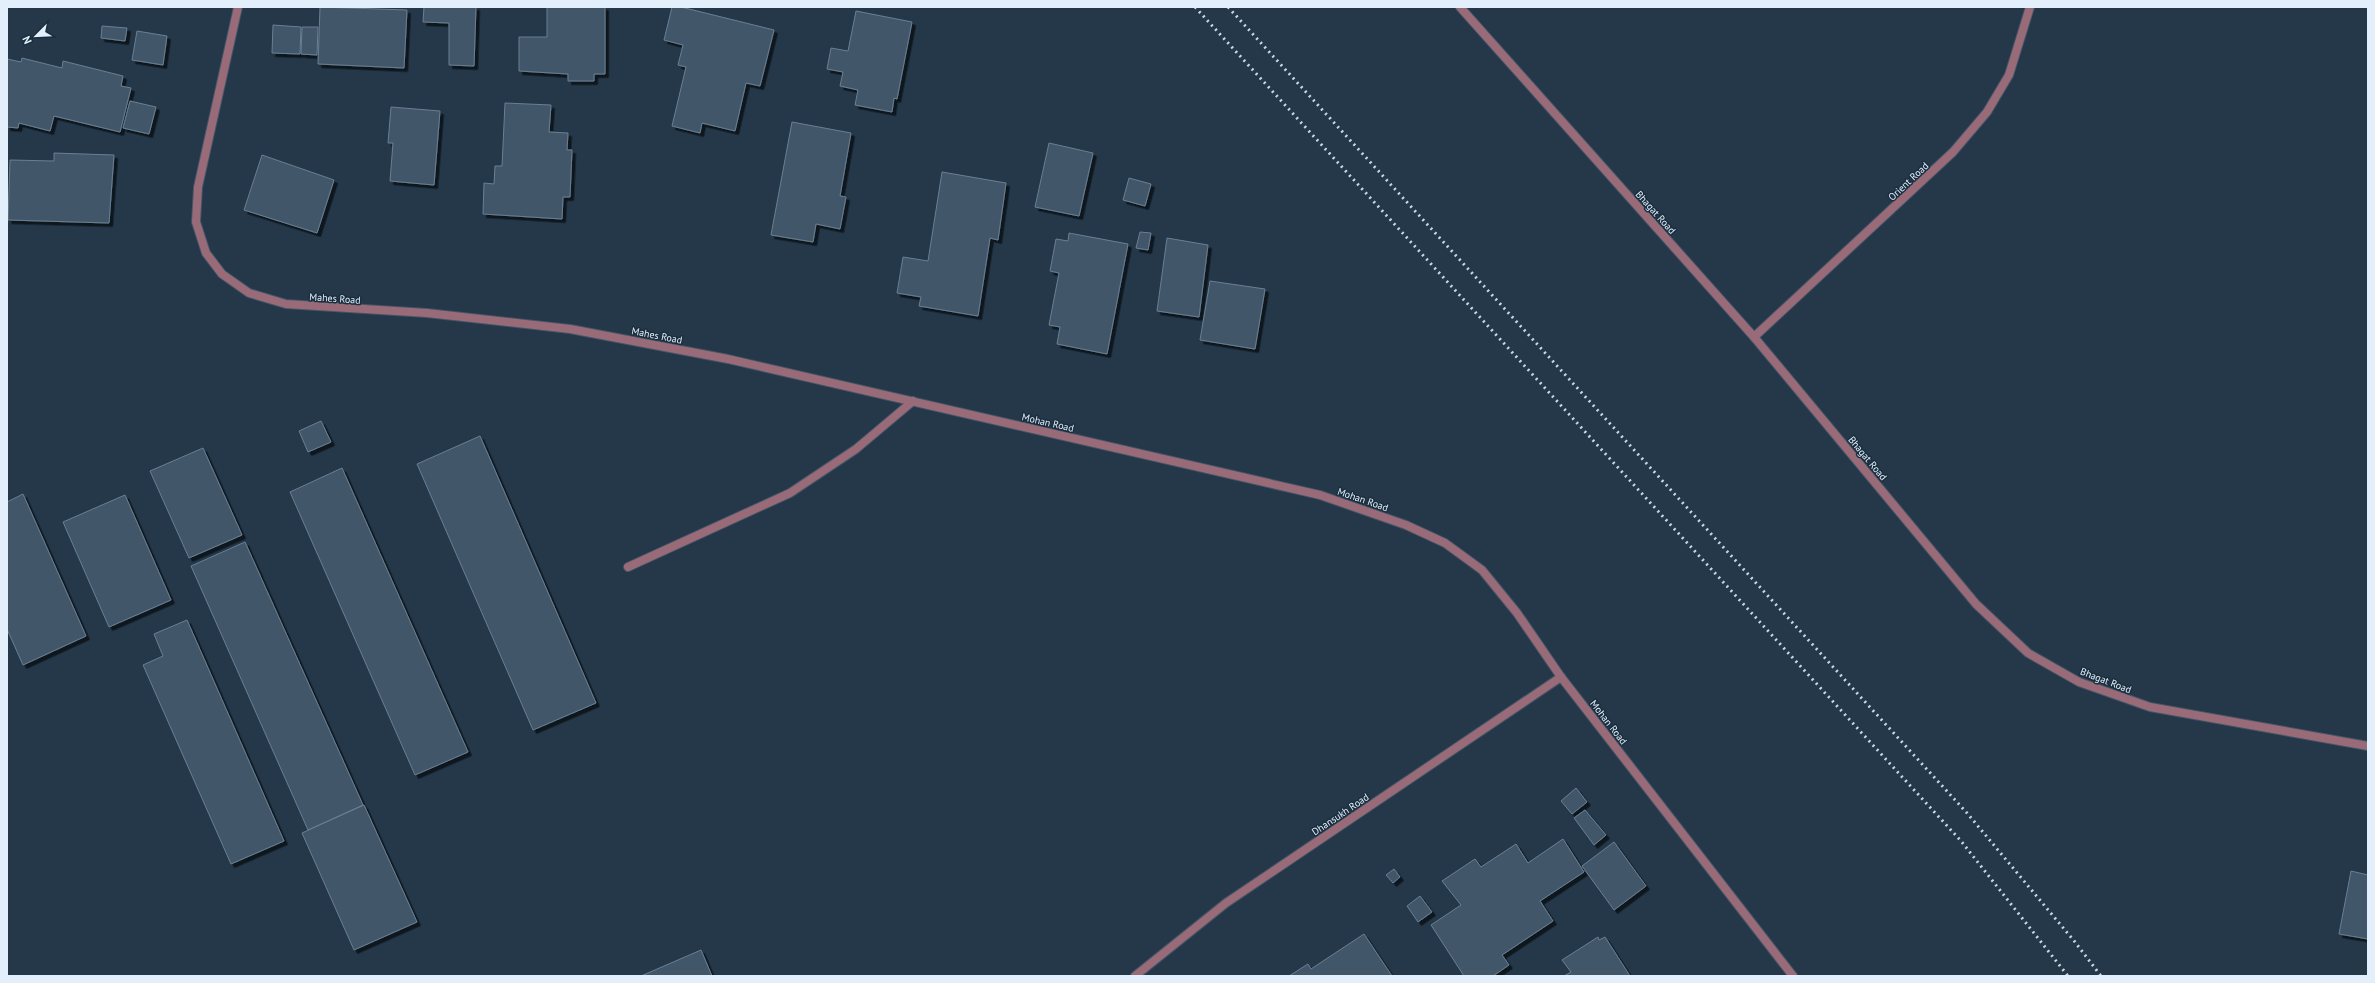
<svg xmlns="http://www.w3.org/2000/svg" width="2375" height="983" viewBox="0 0 2375 983" font-family="'PT Sans',sans-serif">
  <style>
    .building { fill: #42576a; stroke: #697f93; filter: url(#shadow) }
    .lines { fill: none; stroke-linecap: round; stroke-linejoin: round }
    .service-casing { stroke: #435566; stroke-width: 10 }
    .minor-casing { stroke: #435566; stroke-width: 10 }
    .service { stroke: #996b78; stroke-width: 8 }
    .minor { stroke: #996b78; stroke-width: 8 }
    .rail { stroke: #c9d7e3; stroke-width: 3; stroke-dasharray: 2 4; stroke-linecap: butt }
    .labels { text-anchor: middle; stroke-width: 3; stroke-linejoin: round; paint-order: stroke }
    .street-label { font-size: 10px; fill: #e3f0fb; stroke: #1a2e3f }
  </style>
  <defs>
    <filter id="shadow"><feDropShadow dx="3.5" dy="3.5" stdDeviation="0" flood-color="#0009"/></filter>
  </defs>
  <rect width="100%" height="100%" fill="#24384a"/>
  <g class="building">
    <path d="M320,7L407,10L404,68L318,64Z"/>
    <path d="M424,7H476L474,66L449,65V23L423,22Z"/>
    <path d="M547,7H605V74H594V81H568V74L519,71V37H547Z"/>
    <path d="M672,7H681L774,30L760,86L746,83L735,131L702,123L700,133L672,126L686,67L678,65L683,45L664,40Z"/>
    <path d="M856,11L912,22L897,99L894,98L892,112L855,105L858,90L840,86L843,72L827,69L831,48L848,51Z"/>
    <path d="M273,25L301,27L300,54L272,53Z"/>
    <path d="M102,26L127,28L125,41L101,38Z"/>
    <path d="M302,27H318L317,55L301,54Z"/>
    <path d="M137,31L167,36L163,65L132,60Z"/>
    <path d="M22,58L62,68L63,61L123,76L121,86L131,88L120,132L54,116L50,131L19,123L18,128L7,127V59L21,62Z"/>
    <path d="M130,101L156,107L149,134L123,128Z"/>
    <path d="M505,103L551,105L549,132L568,133L567,150H572L570,197H563L562,219L483,214L484,183L494,184L495,166H502Z"/>
    <path d="M391,107L440,111L434,185L390,181L393,143H388Z"/>
    <path d="M792,122L851,133L840,196L846,197L840,229L816,224L813,242L771,235Z"/>
    <path d="M1049,143L1093,153L1079,216L1035,207Z"/>
    <path d="M54,153L114,155L109,223L8,220L10,160L54,161Z"/>
    <path d="M262,155L334,180L317,233L244,210Z"/>
    <path d="M942,172L1006,183L998,240L990,238L978,316L919,306L921,297L897,293L903,257L928,261Z"/>
    <path d="M1129,178L1151,184L1145,206L1123,200Z"/>
    <path d="M1140,232L1151,233L1148,250L1136,248Z"/>
    <path d="M1069,233L1128,244L1107,354L1057,344L1060,327L1049,325L1059,273L1050,271L1056,239L1068,241Z"/>
    <path d="M1167,238L1208,245L1199,317L1157,311Z"/>
    <path d="M1210,281L1265,289L1255,349L1200,340Z"/>
    <path d="M321,421L331,442L308,452L299,431Z"/>
    <path d="M480,436L596,703L533,730L417,464Z"/>
    <path d="M203,448L242,535L189,558L150,471Z"/>
    <path d="M342,468L468,752L415,775L290,492Z"/>
    <path d="M23,494L86,636L23,665L7,629V502Z"/>
    <path d="M125,495L171,600L109,627L63,522Z"/>
    <path d="M245,542L363,805L308,830L191,566Z"/>
    <path d="M187,620L284,841L231,864L143,665L163,656L154,634Z"/>
    <path d="M1576,788L1587,802L1572,814L1561,801Z"/>
    <path d="M364,805L417,922L354,950L302,833Z"/>
    <path d="M1585,810L1606,835L1594,845L1574,818Z"/>
    <path d="M1563,839L1584,872L1540,901L1553,921L1502,955L1509,965L1493,976H1464L1431,925L1461,905L1442,881L1475,859L1481,867L1516,844L1528,863Z"/>
    <path d="M1614,842L1646,886L1614,910L1582,866Z"/>
    <path d="M1394,869L1400,877L1393,883L1386,875Z"/>
    <path d="M2351,871L2368,875V939L2339,934Z"/>
    <path d="M1420,896L1432,912L1418,922L1407,906Z"/>
    <path d="M1364,934L1392,976H1289L1308,964L1311,969Z"/>
    <path d="M1598,937L1599,940L1605,937L1630,976H1564L1571,972L1562,960Z"/>
    <path d="M701,950L712,976H641Z"/>
  </g>
  <g class="lines">
    <defs>
      <path id="service" d="M628,567L790,493L856,449L913,401"/>
      <g id="minor">
        <path d="M238,7L198,187L196,222L206,253L222,274L249,293L286,304L427,313L570,329L728,359L1320,495L1406,525L1445,543L1482,570L1517,613L1561,677L1793,976"/>
        <path d="M1460,7L1754,337L1976,604L2028,653L2079,682L2150,707L2368,746"/>
        <path d="M1754,337L1953,152L1987,112L2009,75L2030,7"/>
        <path d="M1135,976L1226,903L1561,677"/>
      </g>
    </defs>
    <use href="#service" class="service-casing"/>
    <use href="#minor" class="minor-casing"/>
    <use href="#service" class="service"/>
    <use href="#minor" class="minor"/>
    <g class="rail">
      <path d="M1195,7L1961,841L2068,976"/>
      <path d="M1228,7L1967,813L2075,942L2101,976"/>
    </g>
  </g>
  <g class="labels">
    <g class="street-label">
      <text transform="translate(1908 181) rotate(-43)" y="4">Orient Road</text>
      <text transform="translate(1656 212) rotate(48)" y="4">Bhagat Road</text>
      <text transform="translate(335 298) rotate(4)" y="4">Mahes Road</text>
      <text transform="translate(657 335) rotate(11)" y="4">Mahes Road</text>
      <text transform="translate(1048 422) rotate(13)" y="4">Mohan Road</text>
      <text transform="translate(1868 458) rotate(50)" y="4">Bhagat Road</text>
      <text transform="translate(1363 499) rotate(19)" y="4">Mohan Road</text>
      <text transform="translate(2106 680) rotate(21)" y="4">Bhagat Road</text>
      <text transform="translate(1609 722) rotate(52)" y="4">Mohan Road</text>
      <text transform="translate(1340 814) rotate(-34)" y="4">Dhansukh Road</text>
    </g>
  </g>
  <rect width="2375" height="983" fill="none" stroke="#e3f0fb" stroke-width="16"/>
  <g transform="translate(36 36) rotate(246)" stroke="#1a2e3f" stroke-width="3" paint-order="stroke">
  <path d="M0-3L7 15L0 10L-7 15Z" fill="#e3f0fb"/>
  <text y="-6" font-size="11" font-weight="bold" text-anchor="middle" fill="#e3f0fb">N</text>
  </g>
</svg>
